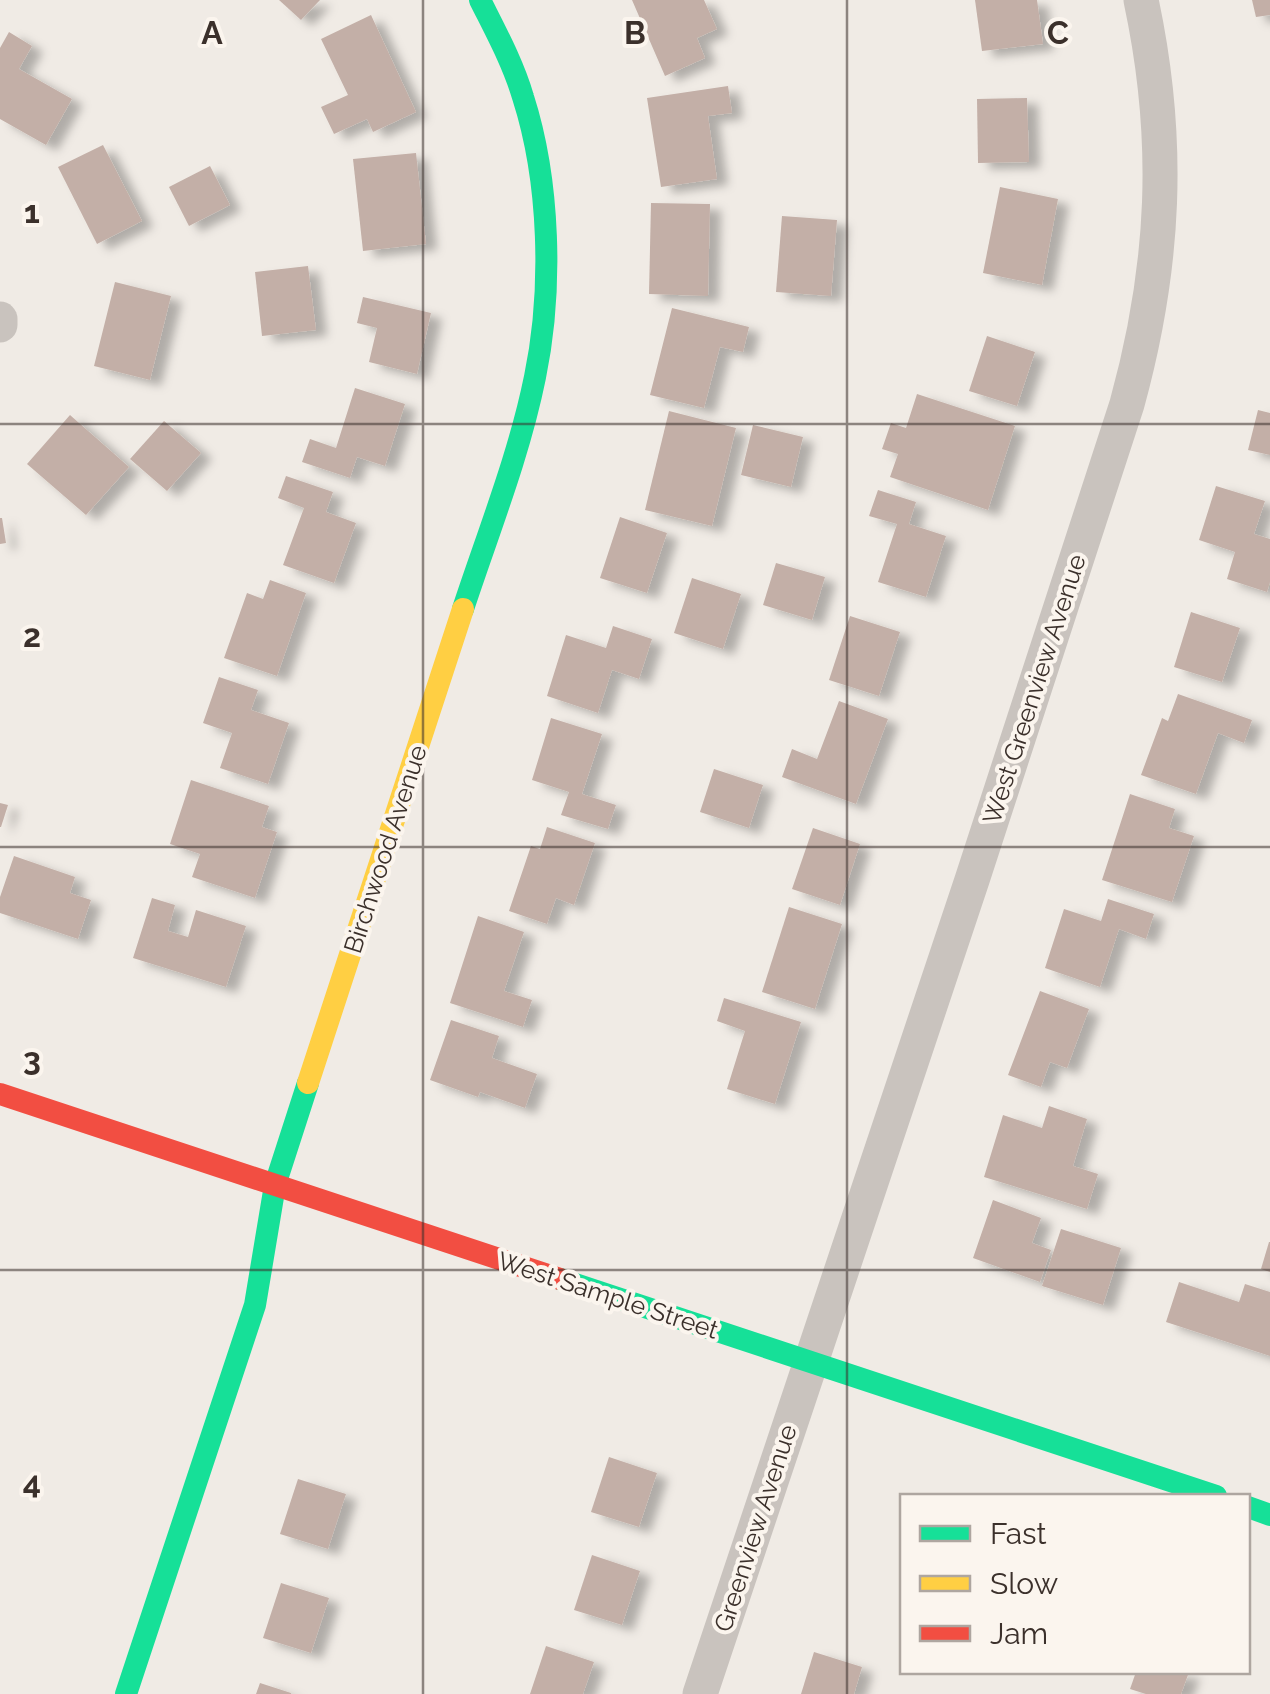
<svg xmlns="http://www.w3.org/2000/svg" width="1270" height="1694" viewBox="0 0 1270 1694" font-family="Raleway,sans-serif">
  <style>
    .building { fill: #c3afa7; filter: url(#shadow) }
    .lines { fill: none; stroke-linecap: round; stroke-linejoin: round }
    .street { stroke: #c9c3be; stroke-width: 35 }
    .fast { stroke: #16e098; stroke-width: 22 }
    .slow { stroke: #ffcf43; stroke-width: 22 }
    .jam { stroke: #f24e42; stroke-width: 22 }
    .grid { fill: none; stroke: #3b302b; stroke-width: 2.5; stroke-opacity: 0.55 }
    .labels { text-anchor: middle; stroke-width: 8; stroke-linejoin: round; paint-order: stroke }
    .street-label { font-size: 25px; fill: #3b302b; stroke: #fbf5ee }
    .grid-label { font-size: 32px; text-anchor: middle; font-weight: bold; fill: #3b302b; stroke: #fbf5ee; stroke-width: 8; stroke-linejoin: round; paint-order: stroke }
  </style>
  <defs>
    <filter id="shadow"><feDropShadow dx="11" dy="6" stdDeviation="5" flood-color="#0004"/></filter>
  </defs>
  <rect width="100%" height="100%" fill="#f0ebe5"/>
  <g class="building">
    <path d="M279,0H320L301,20Z"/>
    <path d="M632,0H704L717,29L697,38L705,58L665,76Z"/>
    <path d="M975,0H1037L1043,44L982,51Z"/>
    <path d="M1252,0H1270V15L1256,17Z"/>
    <path d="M371,15L416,112L373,132L367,119L334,134L321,107L348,95L321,39Z"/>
    <path d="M9,32L32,46L19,69L72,99L46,145L0,119V48Z"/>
    <path d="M728,86L732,113L708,116L717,179L661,187L647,98Z"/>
    <path d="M1027,98L1029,162L978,163L977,99Z"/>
    <path d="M103,145L142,221L97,244L58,167Z"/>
    <path d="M416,153L426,244L363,251L353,159Z"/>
    <path d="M210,166L230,205L189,226L169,187Z"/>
    <path d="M1000,187L1058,199L1042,285L983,273Z"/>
    <path d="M651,203L710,204L708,296L649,294Z"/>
    <path d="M782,216L837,220L831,296L776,292Z"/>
    <path d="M308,266L316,330L262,336L255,272Z"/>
    <path d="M115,282L171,296L150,380L94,366Z"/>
    <path d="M363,297L431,313L417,374L369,362L377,328L357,323Z"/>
    <path d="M672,308L749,327L743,352L720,347L704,408L650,395Z"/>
    <path d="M987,336L1035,352L1017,406L969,391Z"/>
    <path d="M355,388L405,404L385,466L357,457L350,478L302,462L310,439L336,448Z"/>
    <path d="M917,394L1015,426L988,510L890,477L898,454L882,449L891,423L906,428Z"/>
    <path d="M1258,410L1270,413V455L1248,450Z"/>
    <path d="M669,411L736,428L712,526L645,510Z"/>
    <path d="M70,415L129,467L86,515L27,464Z"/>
    <path d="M164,421L201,453L167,491L130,459Z"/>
    <path d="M753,425L803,437L791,487L741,475Z"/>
    <path d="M286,476L333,492L326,512L356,523L334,583L283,565L304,508L278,498Z"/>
    <path d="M1216,486L1265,501L1254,534L1270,539V582L1267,592L1227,579L1235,552L1199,540Z"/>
    <path d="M878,490L916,502L909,524L946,536L926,597L878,582L897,524L869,516Z"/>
    <path d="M620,517L667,533L647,593L600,578Z"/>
    <path d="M0,518H2L6,543L0,544Z"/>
    <path d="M776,563L825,577L812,620L763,605Z"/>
    <path d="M692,578L741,594L723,649L674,633Z"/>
    <path d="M270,580L306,593L277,676L224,658L247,593L263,599Z"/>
    <path d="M1191,612L1240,628L1222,682L1174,667Z"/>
    <path d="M850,616L900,632L879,696L829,680Z"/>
    <path d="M613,626L652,639L639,679L612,670L598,713L547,696L566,635L606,648Z"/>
    <path d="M219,677L258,690L251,710L289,723L268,784L220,768L232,733L203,723Z"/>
    <path d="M1178,694L1252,720L1244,743L1218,733L1196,794L1141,775L1162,718L1168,721Z"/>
    <path d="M839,701L888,719L856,804L782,777L792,749L817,759Z"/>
    <path d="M551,718L602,734L582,794L616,805L608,829L561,815L569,792L532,780Z"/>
    <path d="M714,769L763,785L749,828L700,812Z"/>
    <path d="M191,780L269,806L262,827L277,832L255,898L192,877L200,854L170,844Z"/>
    <path d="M1130,794L1175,809L1169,828L1194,836L1172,902L1102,880Z"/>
    <path d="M0,803L8,805L1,827H0Z"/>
    <path d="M547,827L595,843L574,905L556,898L547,924L509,911L531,846L540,849Z"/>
    <path d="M813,828L860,844L840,905L792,889Z"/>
    <path d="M14,856L75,877L70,893L91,900L78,939L0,913V897Z"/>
    <path d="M152,898L175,905L168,931L188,937L196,910L246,926L226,987L133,958Z"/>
    <path d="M1108,899L1154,914L1146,939L1119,929L1100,987L1045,968L1064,909L1101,921Z"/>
    <path d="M789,907L842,924L815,1009L762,992Z"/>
    <path d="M478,916L524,932L504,991L532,1000L523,1027L450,1003Z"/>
    <path d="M1040,991L1089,1009L1067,1068L1050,1062L1041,1087L1008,1075Z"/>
    <path d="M724,998L801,1022L775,1104L727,1089L745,1031L717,1021Z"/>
    <path d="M451,1020L499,1036L492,1058L537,1074L525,1108L480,1092L478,1097L430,1080Z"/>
    <path d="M1049,1106L1087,1119L1073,1166L1098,1174L1087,1209L984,1177L1003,1115L1042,1128Z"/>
    <path d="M993,1200L1041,1218L1032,1243L1051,1250L1040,1282L973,1258Z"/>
    <path d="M1061,1229L1121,1248L1103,1305L1042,1286Z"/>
    <path d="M1269,1242H1270V1272L1261,1269Z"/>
    <path d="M1179,1282L1239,1302L1245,1284L1270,1292V1356L1166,1322Z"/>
    <path d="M609,1457L657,1473L639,1527L591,1512Z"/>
    <path d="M298,1479L346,1494L328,1549L280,1534Z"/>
    <path d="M592,1555L640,1571L622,1625L574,1610Z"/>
    <path d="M281,1583L329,1598L311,1653L263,1638Z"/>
    <path d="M546,1646L594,1662L583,1694H530Z"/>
    <path d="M814,1652L862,1667L854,1694H801Z"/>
    <path d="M1136,1672H1189L1181,1694H1146L1130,1689Z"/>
    <path d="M260,1683L291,1693V1694H256Z"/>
  </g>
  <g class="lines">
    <g class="street">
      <path d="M0,319V325"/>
      <path d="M700,1694L972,880L1127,404C1165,266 1171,140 1141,0"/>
    </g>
    <g class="fast">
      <path d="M463,609C488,533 519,456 535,377C553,290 550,181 523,97C513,63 496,32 480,0"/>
      <path d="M560,1279L1216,1496"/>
      <path d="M1248,1507L1270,1515"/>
      <path d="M126,1694L255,1305L275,1185L308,1083"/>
    </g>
    <path class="slow" d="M308,1083L463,609"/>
    <path class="jam" d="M0,1094L560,1279"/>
  </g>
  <path class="grid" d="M423,0V1694M847,0V1694M0,424H1270M0,847H1270M0,1270H1270"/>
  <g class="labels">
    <g class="street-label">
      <text transform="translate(1034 689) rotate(-72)" y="9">West Greenview Avenue</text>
      <text transform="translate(385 849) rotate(-72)" y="9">Birchwood Avenue</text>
      <text transform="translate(608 1295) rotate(18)" y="9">West Sample Street</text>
      <text transform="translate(755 1528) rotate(-72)" y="9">Greenview Avenue</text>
    </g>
  </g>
  <g class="grid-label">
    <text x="212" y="44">A</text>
    <text x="635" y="44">B</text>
    <text x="1058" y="44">C</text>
    <text x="32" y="223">1</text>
    <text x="32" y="647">2</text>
    <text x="32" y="1070">3</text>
    <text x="32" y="1494">4</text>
  </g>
  <rect x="900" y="1494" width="350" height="180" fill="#fbf5ee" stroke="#aea6a0" stroke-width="2.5"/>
  <rect x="920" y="1526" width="50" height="15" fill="#16e098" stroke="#aea6a0" stroke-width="2.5"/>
  <text x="990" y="1544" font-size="30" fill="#3b302b">Fast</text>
  <rect x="920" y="1576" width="50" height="15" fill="#ffcf43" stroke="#aea6a0" stroke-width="2.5"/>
  <text x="990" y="1594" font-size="30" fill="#3b302b">Slow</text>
  <rect x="920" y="1626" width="50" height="15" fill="#f24e42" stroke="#aea6a0" stroke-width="2.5"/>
  <text x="990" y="1644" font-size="30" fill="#3b302b">Jam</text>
</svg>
